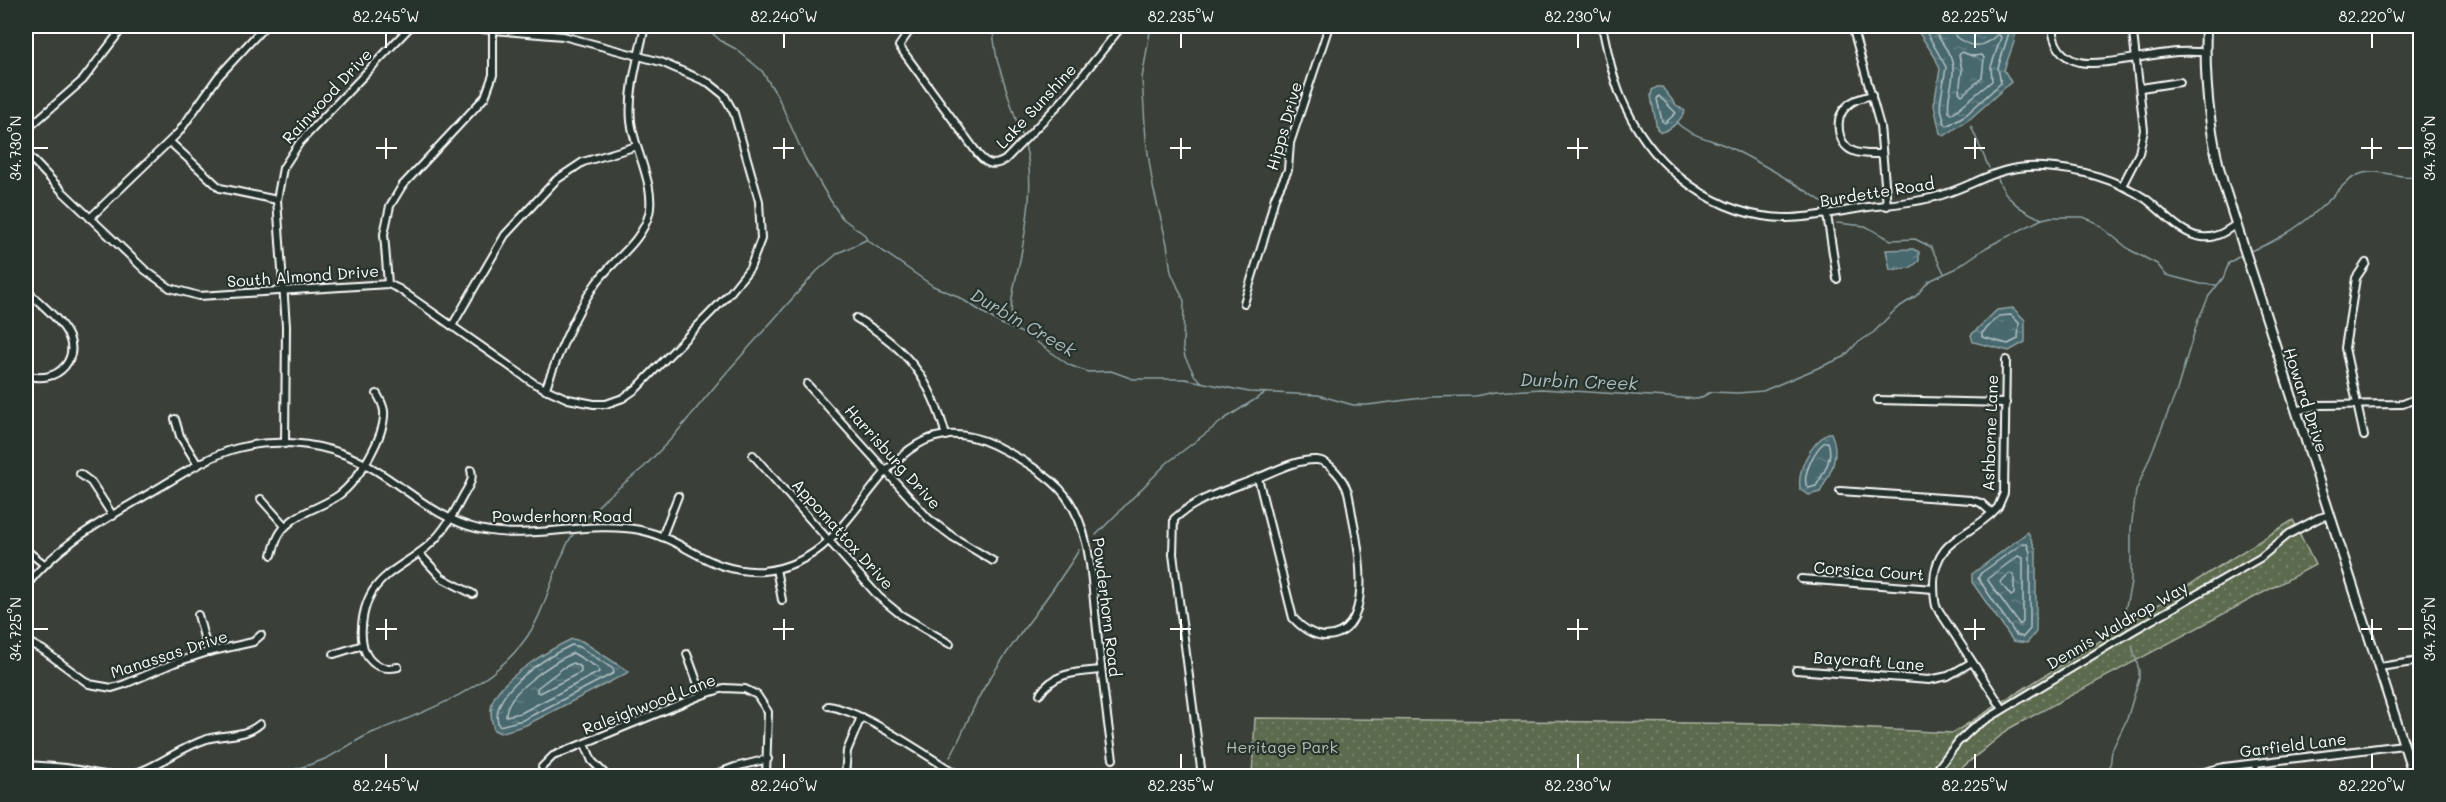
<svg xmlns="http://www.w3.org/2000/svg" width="2446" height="802" viewBox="0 0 2446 802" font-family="Mali,sans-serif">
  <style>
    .grass { fill: url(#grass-dots); stroke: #aeb5a6; stroke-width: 1.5 }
    .water { fill: url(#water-ripples); stroke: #91a4a7; stroke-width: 1.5 }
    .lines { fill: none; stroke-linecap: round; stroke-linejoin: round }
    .shore { stroke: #b5c3c5; stroke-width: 1.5 }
    .stream { stroke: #91a4a7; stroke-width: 1.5 }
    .minor-casing { stroke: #fff; stroke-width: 10 }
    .tertiary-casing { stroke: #fff; stroke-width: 12 }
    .minor { stroke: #26332d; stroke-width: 6 }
    .tertiary { stroke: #26332d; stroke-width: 8 }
    .ticks { fill: none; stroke: #fff; stroke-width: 2 }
    .labels { text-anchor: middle; stroke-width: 4.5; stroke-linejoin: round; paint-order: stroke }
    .street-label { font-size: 16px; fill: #fff; stroke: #26332d }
    .park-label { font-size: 16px; fill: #b6bcaf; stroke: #26332d }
    .water-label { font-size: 18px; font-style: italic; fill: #acbbbd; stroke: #26332d }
    .neatline { fill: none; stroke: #fff; stroke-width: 2 }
    .ticks-label { font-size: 15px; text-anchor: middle; fill: #fff }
  </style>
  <defs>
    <pattern id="grass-dots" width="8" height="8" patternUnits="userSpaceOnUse" patternTransform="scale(1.5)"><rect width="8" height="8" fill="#5c6b4e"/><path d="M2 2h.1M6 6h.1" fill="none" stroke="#748169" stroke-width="1.8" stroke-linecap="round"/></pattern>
    <pattern id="water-ripples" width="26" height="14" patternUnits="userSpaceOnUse" patternTransform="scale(1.5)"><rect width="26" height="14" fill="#47686d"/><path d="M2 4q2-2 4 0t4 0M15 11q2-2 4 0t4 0" fill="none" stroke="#637f83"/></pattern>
  </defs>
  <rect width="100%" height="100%" fill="#3a3f38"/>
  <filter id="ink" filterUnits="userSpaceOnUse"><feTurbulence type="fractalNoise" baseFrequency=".0167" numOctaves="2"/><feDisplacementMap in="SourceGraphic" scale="12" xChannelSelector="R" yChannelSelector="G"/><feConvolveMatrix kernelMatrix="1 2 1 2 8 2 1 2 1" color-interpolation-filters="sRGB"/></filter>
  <g filter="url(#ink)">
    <path class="grass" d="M2293,520L2315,565L2010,728L1952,776H1252L1255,718L1774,724L1953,733Z"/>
    <g class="water">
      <path d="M1917,26H1960L1976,33L1981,32L1987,26H2017L2014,42L2004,70L2011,82L1971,118L1944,136L1940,133L1934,105L1940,69L1935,57L1919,33Z"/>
      <path d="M1657,87H1662L1676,105L1685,111C1681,120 1671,130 1661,132L1657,129L1651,96L1652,90Z"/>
      <path d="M1913,249L1919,252V261L1910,268L1890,270L1886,250Z"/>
      <path d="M2013,308L2025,320V342L2009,351L1973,342L1971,335L1997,310Z"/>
      <path d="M1828,433H1831C1841,455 1831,473 1820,492L1809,495L1800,490C1797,468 1810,445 1828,433Z"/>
      <path d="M2028,532L2036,550V632L2027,643L2013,641L1972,582V574Z"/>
      <path d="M572,639L582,641L629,672L526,725L500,733L494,730C491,719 489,708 494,698C504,677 552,648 572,639Z"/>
    </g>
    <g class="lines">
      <g class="shore">
        <path d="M1923,26L1946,67L1940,105L1945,124L1947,126L1967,114L2001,83L1998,68L2011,26"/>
        <path d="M1931,26C1938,39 1953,53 1953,69C1954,84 1946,97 1949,112L1952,114L1992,81L1991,67L2001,37L1998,34C1983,48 1972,49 1956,37L1952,26"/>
        <path d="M1962,52L1972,56L1982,55L1984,58L1982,78L1962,95L1959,92L1962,70L1959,55Z"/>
        <path d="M1659,96L1676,113L1665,123L1662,121L1657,99Z"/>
        <path d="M2011,315L2019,323L2018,339L2008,344L1982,337V333L1999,316Z"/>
        <path d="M1825,442H1828C1834,457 1824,473 1816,486L1809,488L1806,485C1803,473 1815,449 1825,442Z"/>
        <path d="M2023,543L2027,544L2030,552V629L2023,637L2016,635L1978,578L1981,573Z"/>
        <path d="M2018,556L2023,558V622L2020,625L1987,579Z"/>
        <path d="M2010,573L2014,576V594L2011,596L2000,582Z"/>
        <path d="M572,645L580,647L613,669L614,673L523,720L499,726C486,693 548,656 572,645Z"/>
        <path d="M573,653L598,668L599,672L521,713L506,716C504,693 554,662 573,653Z"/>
        <path d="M573,663L581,667V672L540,693L537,692V688L563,668Z"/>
      </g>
      <g class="stream">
        <path d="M704,26L721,41L736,49L762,71L778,97L805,158L827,195L842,218L865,235L867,240L933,286L955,295L1003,325L1027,335L1069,365L1088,372L1111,371L1133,379H1185L1249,392L1318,395L1353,405H1368L1429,397L1475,396L1495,392L1541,389L1698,399L1711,392L1738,393L1763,391L1844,357L1856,344L1874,332L1896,309L1916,296L1929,281L1955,269L1987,247L2042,219L2051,217H2083L2095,222L2130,250L2157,264L2166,275L2201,284L2216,285"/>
        <path d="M992,26L997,60L1021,135"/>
        <path d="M1151,26L1142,78L1146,140L1153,187L1167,244L1171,272L1184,301L1183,348L1185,357L1195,376L1202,382"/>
        <path d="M1676,122C1691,137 1712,139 1731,148C1762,164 1795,182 1824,203"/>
        <path d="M1971,126L1989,168"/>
        <path d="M1998,179C2006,200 2022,211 2042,219"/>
        <path d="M1837,223L1865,226L1891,240L1915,239L1931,247L1944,273"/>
        <path d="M2250,251C2279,241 2306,222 2328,201C2338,191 2347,179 2360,174C2379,167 2402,181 2420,175"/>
        <path d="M1013,328C1008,305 1015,283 1020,260C1027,224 1035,181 1025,145"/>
        <path d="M578,526L605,499L644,467L672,438L726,373L817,271L838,253L866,240"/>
        <path d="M1096,535L1167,463L1226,418L1265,393"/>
        <path d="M2122,624L2131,583V529L2136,491L2176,393L2198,320L2209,296L2223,278L2229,263L2243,254"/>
        <path d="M950,757C964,733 972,706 987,683C1015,637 1051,596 1079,550"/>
        <path d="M275,776C292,769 310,766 327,758C343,750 357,739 374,732C429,710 487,690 524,641C544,615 549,583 563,554C566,547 568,540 573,535"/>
        <path d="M943,776H944"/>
        <path d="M2109,776L2112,750L2127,719L2139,679V670L2132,646"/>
      </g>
      <defs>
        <g id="minor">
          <path d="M913,26L899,46L978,154C986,164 993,167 1005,160L1062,101L1122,26"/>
          <path d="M1602,26C1608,53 1613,82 1626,108C1655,169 1717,218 1787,218C1814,218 1840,211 1868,207C1890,204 1913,203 1935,197C1976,186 1997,164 2043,167C2080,169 2114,178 2146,199C2162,211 2181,235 2202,237C2214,239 2225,232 2235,225"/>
          <path d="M1852,26L1880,126L1887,206"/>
          <path d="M2052,26C2053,42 2060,56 2076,61C2095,68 2146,55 2168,53C2180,51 2193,52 2205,52"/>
          <path d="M2141,88L2180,82"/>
          <path d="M1872,95C1862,98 1853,99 1846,107C1834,119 1837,144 1853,151C1862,155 1872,154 1881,154"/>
          <path d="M26,130L83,80L124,26"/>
          <path d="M170,142L220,188L277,200"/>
          <path d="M26,153L63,192L145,270L170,288L199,296L388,284L399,289L535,384L568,399L594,404H606L623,398L636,389L730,293L750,268L761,239L759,201L734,113L724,95L709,83L661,62L563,36L447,26"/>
          <path d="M2122,186L2139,153L2144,130L2133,33L2135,26"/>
          <path d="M1827,215L1837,279"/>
          <path d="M90,218L179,132L218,77L265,26"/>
          <path d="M388,284L384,234L390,206L402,186L485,97L493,75V30"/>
          <path d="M26,290C44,308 88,337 65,366C54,379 40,378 26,376"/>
          <path d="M1244,303L1266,232L1275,197L1288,170L1290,143L1329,26"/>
          <path d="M856,318C907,348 931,379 946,436"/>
          <path d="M452,326L505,235L556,180L583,162L637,146"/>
          <path d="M807,384L929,519L953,537L993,561"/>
          <path d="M545,390C558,355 573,317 594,286C611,261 641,244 649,214C656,186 634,149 631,121C628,90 639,55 645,26"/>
          <path d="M1878,400L2006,403"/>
          <path d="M2296,411L2320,405L2403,404L2420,397"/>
          <path d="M175,419L180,436L198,465"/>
          <path d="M2364,436L2345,348L2356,278L2366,263"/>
          <path d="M285,444L286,326L277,200L283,168L300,142L411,26"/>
          <path d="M753,455L879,597L901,615L950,644"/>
          <path d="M80,474L91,482L113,516"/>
          <path d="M1840,491L1971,500L1981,503L1992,513"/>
          <path d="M261,499L285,526"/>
          <path d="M662,537L678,496"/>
          <path d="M26,550L44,564"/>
          <path d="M419,553L442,578L473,594"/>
          <path d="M272,555C275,544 278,533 286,526C300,511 323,507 339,495C358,481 386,435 384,411C383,404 380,399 377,394"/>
          <path d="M776,569L782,600"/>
          <path d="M1801,579L1934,589"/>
          <path d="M26,586C60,541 112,516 160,487C184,473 210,455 238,448C272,439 313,442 346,455C394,474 428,517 479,529C532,541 587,520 640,530C688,540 708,574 763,571C786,569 811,558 828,541C877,495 907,404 994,445C1015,455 1051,476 1065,495C1092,531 1091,579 1096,621C1101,667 1106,714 1113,759"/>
          <path d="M198,615L208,652"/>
          <path d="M26,641L43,650L89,684L112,688L125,684L174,663L208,652L253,642L261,635"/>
          <path d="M334,654L363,645"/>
          <path d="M687,654L702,695"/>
          <path d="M398,667C353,676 357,617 372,592C386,570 410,562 429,545C444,532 454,513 463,496C468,487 474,480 471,470"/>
          <path d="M2379,667L2420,661"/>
          <path d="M1796,670L1929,680L1948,676L1972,662"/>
          <path d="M1040,694C1054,672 1077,672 1101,670"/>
          <path d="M828,706C862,710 928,757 960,776"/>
          <path d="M2003,709L1936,606C1934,598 1934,590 1934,582C1935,540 1966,538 1992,513L1998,507L2004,493L2006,360"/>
          <path d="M585,744L592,761L607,776"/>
          <path d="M2255,764L2257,776"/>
          <path d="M26,765C41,766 56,766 72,769C93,772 114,780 136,773C161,765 181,747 207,739C225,734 245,737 260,724"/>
          <path d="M542,767L553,756L702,695L724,688L745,689L757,695L768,712L766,776"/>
          <path d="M711,776L735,767L768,759"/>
          <path d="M845,776L847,751L861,717"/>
          <path d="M1202,776L1173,554L1174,519C1198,497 1231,489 1260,477C1277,470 1298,459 1317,460C1330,461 1344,480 1348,492C1350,500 1351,510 1353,519C1359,549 1376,637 1324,636C1311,635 1302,628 1293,618L1258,478"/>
          <path d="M1932,776L1958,742L1974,727L2131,632L2260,558L2289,534L2319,518L2330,515"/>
          <path d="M2188,776L2224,767L2403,745"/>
        </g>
        <path id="tertiary" d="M2206,26C2204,79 2209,131 2223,183L2414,776"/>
      </defs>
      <use href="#minor" class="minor-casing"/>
      <use href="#tertiary" class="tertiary-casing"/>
      <use href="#minor" class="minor"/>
      <use href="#tertiary" class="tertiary"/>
    </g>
  </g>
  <path class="ticks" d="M386,33V48M784,33V48M1181,33V48M1578,33V48M1975,33V48M2372,33V48M386,138V159M784,138V159M1181,138V159M1578,138V159M1975,138V159M2372,138V159M33,148H48M376,148H397M773,148H794M1170,148H1191M1567,148H1588M1964,148H1985M2361,148H2382M2398,148H2413M386,619V640M784,619V640M1181,619V640M1578,619V640M1975,619V640M2372,619V640M33,629H48M376,629H397M773,629H794M1170,629H1191M1567,629H1588M1964,629H1985M2361,629H2382M2398,629H2413M386,754V769M784,754V769M1181,754V769M1578,754V769M1975,754V769M2372,754V769"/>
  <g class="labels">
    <g class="street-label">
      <text transform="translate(327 96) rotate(-47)" y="6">Rainwood Drive</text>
      <text transform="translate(1036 106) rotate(-47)" y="6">Lake Sunshine</text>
      <text transform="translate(1284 126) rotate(-74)" y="6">Hipps Drive</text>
      <text transform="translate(1877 192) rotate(-9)" y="6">Burdette Road</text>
      <text transform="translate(303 276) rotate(-4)" y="6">South Almond Drive</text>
      <text transform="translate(2306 400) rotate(72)" y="6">Howard Drive</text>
      <text transform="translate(1990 433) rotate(-88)" y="6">Ashborne Lane</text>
      <text transform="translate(893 457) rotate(48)" y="6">Harrisburg Drive</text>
      <text x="562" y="522">Powderhorn Road</text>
      <text transform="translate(843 534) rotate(48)" y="6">Appomattox Drive</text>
      <text transform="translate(1869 571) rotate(4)" y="6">Corsica Court</text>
      <text transform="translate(1107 607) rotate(83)" y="6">Powderhorn Road</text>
      <text transform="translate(2117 625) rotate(-30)" y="6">Dennis Waldrop Way</text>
      <text transform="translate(169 654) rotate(-18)" y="6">Manassas Drive</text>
      <text transform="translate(1869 661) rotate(4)" y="6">Baycraft Lane</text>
      <text transform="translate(649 704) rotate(-21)" y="6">Raleighwood Lane</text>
      <text transform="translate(2293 745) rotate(-7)" y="6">Garfield Lane</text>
    </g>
    <g class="park-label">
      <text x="1282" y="753">Heritage Park</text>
    </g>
    <g class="water-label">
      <text transform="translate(1023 323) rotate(30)" y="6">Durbin Creek</text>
      <text transform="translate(1579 382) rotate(2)" y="6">Durbin Creek</text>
    </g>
  </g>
  <rect width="2446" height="802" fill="none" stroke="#26332d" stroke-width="66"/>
  <rect x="33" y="33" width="2380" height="736" class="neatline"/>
  <g class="ticks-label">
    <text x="386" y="22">82.245°W</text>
    <text x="784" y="22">82.240°W</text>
    <text x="1181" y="22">82.235°W</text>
    <text x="1578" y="22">82.230°W</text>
    <text x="1975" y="22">82.225°W</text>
    <text x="2372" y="22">82.220°W</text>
    <text transform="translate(16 148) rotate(-90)" y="5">34.730°N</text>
    <text transform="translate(2430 148) rotate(-90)" y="5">34.730°N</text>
    <text transform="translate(16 629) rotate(-90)" y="5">34.725°N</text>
    <text transform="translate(2430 629) rotate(-90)" y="5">34.725°N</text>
    <text x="386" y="791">82.245°W</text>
    <text x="784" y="791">82.240°W</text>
    <text x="1181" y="791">82.235°W</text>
    <text x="1578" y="791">82.230°W</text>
    <text x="1975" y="791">82.225°W</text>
    <text x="2372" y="791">82.220°W</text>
  </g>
</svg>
